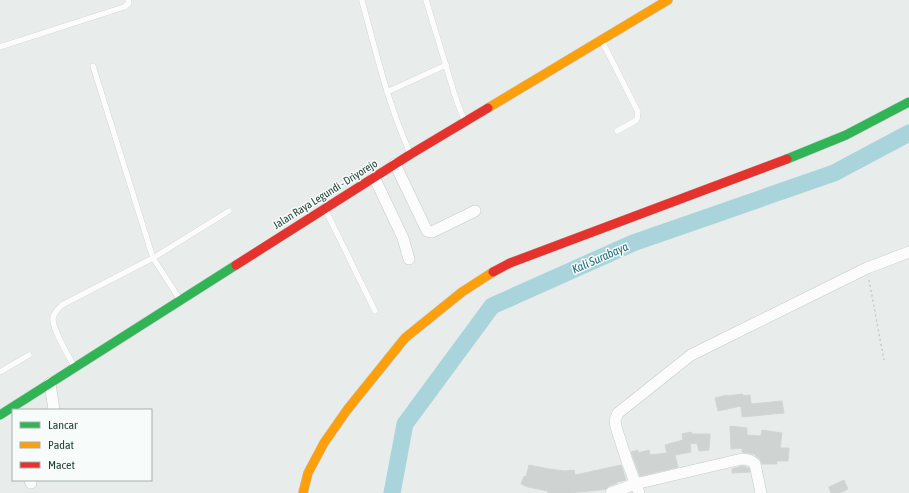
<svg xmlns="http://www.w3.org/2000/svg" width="909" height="493" viewBox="0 0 909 493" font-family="'Asap Condensed',sans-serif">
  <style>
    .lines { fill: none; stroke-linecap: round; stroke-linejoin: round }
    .river { stroke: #a9d4db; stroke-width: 17 }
    .building { fill: #cfd4d2; stroke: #d1d6d4 }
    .lane-casing { stroke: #c5cac8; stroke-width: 6 }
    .street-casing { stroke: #c5cac8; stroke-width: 12 }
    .fast-casing { stroke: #c3cbc8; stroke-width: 10 }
    .slow-casing { stroke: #c3cbc8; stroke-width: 10 }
    .jam-casing { stroke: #c3cbc8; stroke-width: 10 }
    .path { stroke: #c3ccca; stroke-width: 1.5; stroke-dasharray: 2 3; stroke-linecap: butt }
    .lane { stroke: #fcfcfc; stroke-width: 5.5 }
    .street { stroke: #fcfcfc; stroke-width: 11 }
    .fast { stroke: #30b455; stroke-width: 9 }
    .slow { stroke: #ff9f0a; stroke-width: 9 }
    .jam { stroke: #e5322d; stroke-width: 9 }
    .labels { text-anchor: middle; stroke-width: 3; stroke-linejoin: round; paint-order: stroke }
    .street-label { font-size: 11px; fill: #24423a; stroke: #f7fbf9 }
    .water-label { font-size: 12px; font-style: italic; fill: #1c6f80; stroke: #f7fbf9 }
  </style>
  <rect width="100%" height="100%" fill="#e8edeb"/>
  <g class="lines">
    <path class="river" d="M392,493L405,424L492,306L633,243L834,173L909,133"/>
  </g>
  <g class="building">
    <path d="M743,394V396L750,395L751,404L782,401L784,413L742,417L741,406L718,411L715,398L727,395V396Z"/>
    <path d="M730,426L747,428V435L761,436L762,430L782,433L780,448H789L788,461H777V464H762L760,459L754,454L749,453L742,452V448L731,449Z"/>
    <path d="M691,432L692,434H710L709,450L699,451L697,443L690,444L691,452L675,455L678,467L640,476L631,452L638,450V453L649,450L650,455L667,453L665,445L683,440L682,434Z"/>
    <path d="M529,465L549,469L565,471L574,470L575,475L621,465L626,480L617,482V483L609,486L606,489L600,490L570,493H548V491L528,487L521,484L524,476L526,477Z"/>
    <path d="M743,466L749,468L750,472L732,473V469Z"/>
    <path d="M844,480L848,489L840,493H831L829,487Z"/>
  </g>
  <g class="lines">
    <defs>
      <g id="lane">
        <path d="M426,0L456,99L464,120"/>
        <path d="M362,1C376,52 388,104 410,153"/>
        <path d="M603,43L638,112L637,119L635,121L617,131"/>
        <path d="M0,47L124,7L129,3L128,0"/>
        <path d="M387,92L446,65"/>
        <path d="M326,211L375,311"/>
        <path d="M179,298L153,258L229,211"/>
        <path d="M74,366C68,355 52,329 53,318C54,312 58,309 62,305L153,258L93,66"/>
        <path d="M0,372L29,355"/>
      </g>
      <g id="street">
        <path d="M395,164L427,231L432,232L475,211"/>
        <path d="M374,177L403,238L409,259"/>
        <path d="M50,383L54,410"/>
        <path d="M30,480L31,483"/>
        <path d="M611,493L635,484L742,459C748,459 751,460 755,464L761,493"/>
        <path d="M639,493L627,461L616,427L615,420L618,413L691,355L867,268L909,252"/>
      </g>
      <g id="fast">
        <path d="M787,159L846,135L909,102"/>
        <path d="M0,415L236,265"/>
      </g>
      <g id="slow">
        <path d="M488,108L668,0"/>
        <path d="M303,493L308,473L324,443L347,410L405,338L462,292L493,272"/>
      </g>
      <g id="jam">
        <path d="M236,265L411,154L488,108"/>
        <path d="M493,272L510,263L787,159"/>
      </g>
    </defs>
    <use href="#lane" class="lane-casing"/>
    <use href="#street" class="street-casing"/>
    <use href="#fast" class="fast-casing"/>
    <use href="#slow" class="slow-casing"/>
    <use href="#jam" class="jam-casing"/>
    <path class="path" d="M869,280L884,360"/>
    <use href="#lane" class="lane"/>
    <use href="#street" class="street"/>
    <use href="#fast" class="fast"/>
    <use href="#slow" class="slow"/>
    <use href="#jam" class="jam"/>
  </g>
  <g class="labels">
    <g class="street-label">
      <text transform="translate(325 194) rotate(-32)" y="4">Jalan Raya Legundi - Driyorejo</text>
    </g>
    <g class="water-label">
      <text transform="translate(600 258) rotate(-24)" y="4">Kali Surabaya</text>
    </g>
  </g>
  <rect x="12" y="409" width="140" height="72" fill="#f7fbf9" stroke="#a3b1ad"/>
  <rect x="20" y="422" width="20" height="6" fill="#30b455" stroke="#a3b1ad"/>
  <text x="48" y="429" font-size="12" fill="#24423a">Lancar</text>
  <rect x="20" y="442" width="20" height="6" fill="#ff9f0a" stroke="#a3b1ad"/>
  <text x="48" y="449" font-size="12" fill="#24423a">Padat</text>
  <rect x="20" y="462" width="20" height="6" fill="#e5322d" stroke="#a3b1ad"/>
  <text x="48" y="469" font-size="12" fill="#24423a">Macet</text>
</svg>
